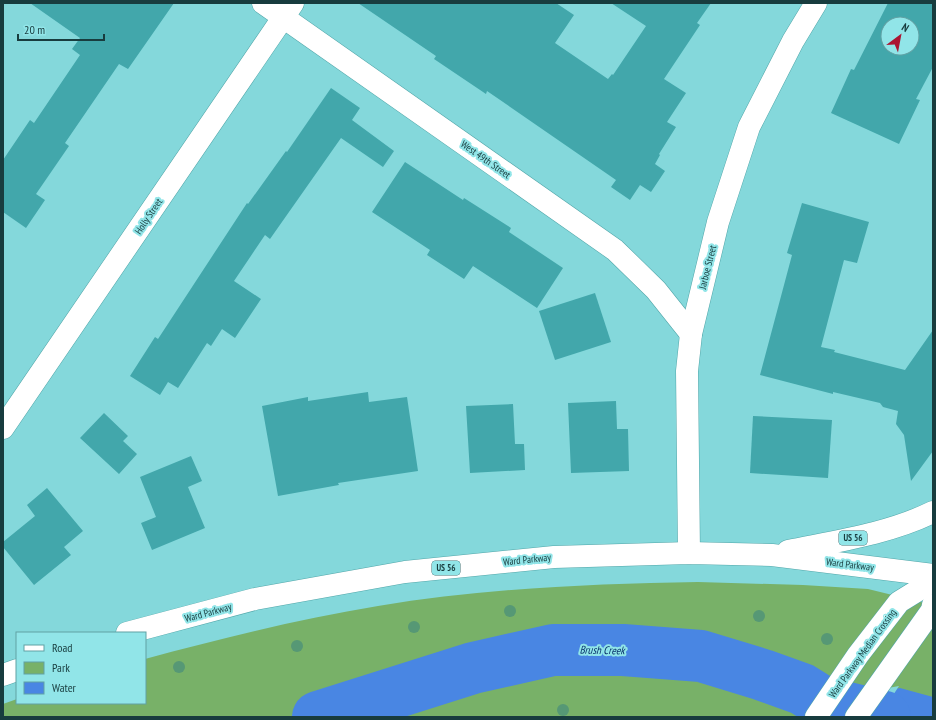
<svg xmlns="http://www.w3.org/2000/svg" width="936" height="720" viewBox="0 0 936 720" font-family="'PT Sans Narrow',sans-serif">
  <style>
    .green { fill: #78b168 }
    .water { fill: #4986e3 }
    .pier { fill: #84d8db }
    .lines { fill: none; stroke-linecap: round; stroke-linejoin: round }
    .river { stroke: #4986e3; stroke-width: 52 }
    .building { fill: #42a7ab; fill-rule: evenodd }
    .street-casing { stroke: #51a6a9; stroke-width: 23 }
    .primary-casing { stroke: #51a6a9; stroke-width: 23 }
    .highway-casing { stroke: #51a6a9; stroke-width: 23 }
    .street { stroke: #fff; stroke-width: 22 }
    .primary { stroke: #fff; stroke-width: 22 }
    .highway { stroke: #fff; stroke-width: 22 }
    .tree { fill: #569875 }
    .labels { text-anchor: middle; stroke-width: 4; stroke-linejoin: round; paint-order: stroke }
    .shield { fill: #91e5e8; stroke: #3c6f71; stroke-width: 1 }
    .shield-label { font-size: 9px; font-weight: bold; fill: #183c3e }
    .street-label { font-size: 10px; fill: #183c3e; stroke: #91e5e8 }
    .water-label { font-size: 11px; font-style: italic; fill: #09316b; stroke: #91e5e8 }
  </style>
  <rect width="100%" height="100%" fill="#84d8db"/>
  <path class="green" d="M698,582L803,585L868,589L933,605V717H3V704L17,699V703H145V659C222,638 300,619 378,606C484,588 592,584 698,582Z"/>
  <path class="water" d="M900,688L933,697V717H836L823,702Z"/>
  <path class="pier" d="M899,686L879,717H834L821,703L822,700Z"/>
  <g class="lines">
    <path class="river" d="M318,717L473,668L553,650H623L701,656L763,675L802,689L823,702L885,717"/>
  </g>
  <g class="building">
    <path d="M30,3H174L128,69L119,64L65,143L69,146L36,194L45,200L26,228L3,212V160L30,120L34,123L80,55L72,49L80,38Z"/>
    <path d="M358,3H556L574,15L555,43L608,79L612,74L613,75L646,26L611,3H711L697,23L700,25L664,79L686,93L667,122L676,127L659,154L660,155L655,164L665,171L651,192L640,185L630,200L611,187L616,180L487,91L486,94L434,59L436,56Z"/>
    <path d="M888,3H933V67L916,99L920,100L899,144L831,113L851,69L854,70ZM888,24H912V48H888Z"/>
    <path d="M331,88L360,108L352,120L394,151L383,167L341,138L270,239L265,235L234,281L261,299L235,338L222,329L211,346L207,343L178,388L168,382L160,395L130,376L155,337L158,339L247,203L248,204L286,151L287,152Z"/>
    <path d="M405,162L463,200L464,198L511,228L509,232L563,268L537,308L473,266L464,279L427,255L430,250L372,212Z"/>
    <path d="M802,203L869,222L857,263L844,260L821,347L835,350L834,352L905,370L933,330V451L911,481L904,435L896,424L898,411L883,407L880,403L833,392V394L760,375L792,255L787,253Z"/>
    <path d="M595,293L611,342L555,360L539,311Z"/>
    <path d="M368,392L369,402L407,397L418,471L338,483L339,485L278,496L262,406L308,397V401Z"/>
    <path d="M616,401L617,429H628L629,471L571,473L568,403Z"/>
    <path d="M513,404L515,444H524L525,470L470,473L466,406Z"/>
    <path d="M104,413L128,436L123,441L137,454L119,474L80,438Z"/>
    <path d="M753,416L832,420L828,478L750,473Z"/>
    <path d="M191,456L202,481L188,487L205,528L152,550L141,523L156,517L140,477Z"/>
    <path d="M47,488L83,531L64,547L71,555L34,585L3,547V542L35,516L27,505Z"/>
  </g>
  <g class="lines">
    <defs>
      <g id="street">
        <path d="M263,3L615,250L656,290L691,334"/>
        <path d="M3,428L293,3"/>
        <path d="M689,553L687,371L691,334L718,222L749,127L793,41L816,3"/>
      </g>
      <g id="primary">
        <path d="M816,717L858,655L899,602L933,581"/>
        <path d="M856,717L932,610L933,605"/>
      </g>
      <g id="highway">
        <path d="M788,551C837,541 888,534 933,512"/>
        <path d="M127,633L255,599L405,572L554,557L689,553L772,555L933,575"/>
        <path d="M3,675L17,670"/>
      </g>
    </defs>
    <use href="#street" class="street-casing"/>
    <use href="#primary" class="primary-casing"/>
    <use href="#highway" class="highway-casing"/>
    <use href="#street" class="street"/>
    <use href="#primary" class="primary"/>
    <use href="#highway" class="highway"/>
  </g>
  <g class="tree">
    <circle cx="510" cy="611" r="6"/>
    <circle cx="759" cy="616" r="6"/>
    <circle cx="414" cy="627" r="6"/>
    <circle cx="827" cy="639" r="6"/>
    <circle cx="297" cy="646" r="6"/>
    <circle cx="179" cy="667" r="6"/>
    <circle cx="563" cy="710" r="6"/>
  </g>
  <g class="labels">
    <g class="shield">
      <rect x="839" y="531" width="28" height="14" rx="3"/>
      <rect x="432" y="561" width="28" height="14" rx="3"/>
    </g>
    <g class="shield-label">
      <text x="853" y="541">US 56</text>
      <text x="446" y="571">US 56</text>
    </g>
    <g class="street-label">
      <text transform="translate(486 159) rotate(35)" y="4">West 49th Street</text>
      <text transform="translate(148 216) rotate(-56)" y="4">Holly Street</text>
      <text transform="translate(707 267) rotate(-76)" y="4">Jarboe Street</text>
      <text transform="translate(527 559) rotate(-6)" y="4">Ward Parkway</text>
      <text transform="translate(850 564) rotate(7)" y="4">Ward Parkway</text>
      <text transform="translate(208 612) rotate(-15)" y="4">Ward Parkway</text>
      <text transform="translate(862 653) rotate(-54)" y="4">Ward Parkway Median Crossing</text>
    </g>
    <g class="water-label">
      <text transform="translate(602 650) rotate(1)" y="4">Brush Creek</text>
    </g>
  </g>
  <rect width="936" height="720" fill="none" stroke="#183c3e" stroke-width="8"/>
  <rect x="16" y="632" width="130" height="72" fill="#91e5e8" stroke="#61a1a4"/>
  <rect x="24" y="645" width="20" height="6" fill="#ffffff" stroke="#61a1a4"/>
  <text x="52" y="652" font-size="12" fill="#183c3e">Road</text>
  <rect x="24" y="662" width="20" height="12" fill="#78b168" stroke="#61a1a4"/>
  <text x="52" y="672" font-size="12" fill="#183c3e">Park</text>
  <rect x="24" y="682" width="20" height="12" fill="#4986e3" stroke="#61a1a4"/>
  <text x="52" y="692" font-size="12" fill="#183c3e">Water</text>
  <g transform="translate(900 36) rotate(32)"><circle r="19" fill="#91e5e8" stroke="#61a1a4"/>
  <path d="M0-3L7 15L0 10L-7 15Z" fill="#ab1532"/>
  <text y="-6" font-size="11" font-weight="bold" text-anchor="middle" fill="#183c3e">N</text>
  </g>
  <path d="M18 34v6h86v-6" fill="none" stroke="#183c3e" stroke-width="2"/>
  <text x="24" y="34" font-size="12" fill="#183c3e" stroke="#91e5e8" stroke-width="3" paint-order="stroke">20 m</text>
</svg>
